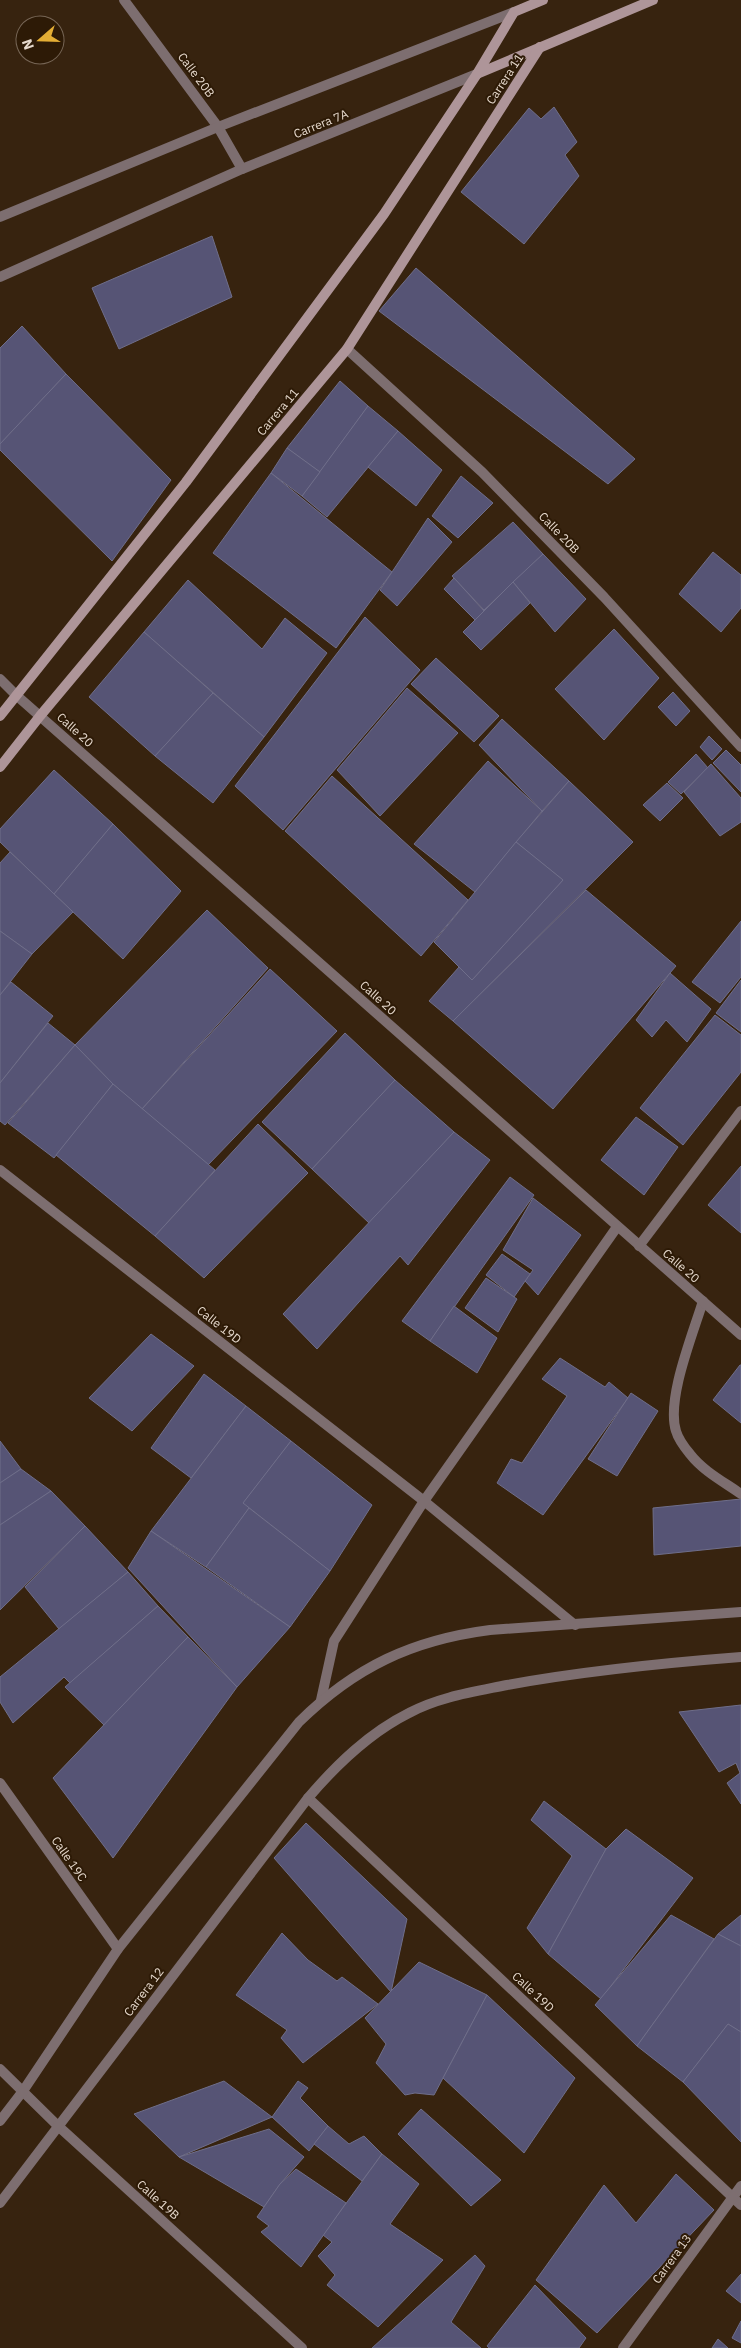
<svg xmlns="http://www.w3.org/2000/svg" width="741" height="2348" viewBox="0 0 741 2348" font-family="'IBM Plex Sans',sans-serif">
  <style>
    .building { fill: #565475; stroke: #6f6e8a }
    .lines { fill: none; stroke-linecap: round; stroke-linejoin: round }
    .service { stroke: #7d6e70; stroke-width: 10 }
    .minor { stroke: #7d6e70; stroke-width: 10 }
    .tertiary { stroke: #7d6e70; stroke-width: 10 }
    .secondary { stroke: #ae9599; stroke-width: 10 }
    .labels { text-anchor: middle; stroke-width: 4; stroke-linejoin: round; paint-order: stroke }
    .street-label { font-size: 12px; fill: #e6d9cd; stroke: #2d1a06 }
  </style>
  <rect width="100%" height="100%" fill="#37230f"/>
  <g class="building">
    <path d="M554,107L577,142L565,155L579,176L524,244L461,192L529,108L541,119Z"/>
    <path d="M212,236L232,297L119,349L92,288Z"/>
    <path d="M416,268L635,459L608,484L379,311Z"/>
    <path d="M22,326L66,374L0,444V348Z"/>
    <path d="M66,374L171,480L112,561L0,450V444Z"/>
    <path d="M340,381L368,406L320,472L287,448Z"/>
    <path d="M368,406L398,431L327,517L302,496Z"/>
    <path d="M398,431L442,470L416,506L368,467Z"/>
    <path d="M287,448L320,472L302,496L271,473Z"/>
    <path d="M271,473L392,572L336,648L213,553Z"/>
    <path d="M461,476L493,503L458,538L432,516Z"/>
    <path d="M428,518L452,542L397,606L380,590Z"/>
    <path d="M513,522L543,554L484,610L452,576Z"/>
    <path d="M713,552L741,575V608L721,632L679,594Z"/>
    <path d="M543,554L586,599L555,632L513,582Z"/>
    <path d="M454,578L484,611L475,620L444,589Z"/>
    <path d="M188,580L262,649L285,618L327,653L264,737L144,632Z"/>
    <path d="M513,582L530,603L481,650L463,632Z"/>
    <path d="M365,617L420,670L283,830L235,786Z"/>
    <path d="M614,629L659,678L604,740L555,689Z"/>
    <path d="M144,632L213,693L155,756L89,697Z"/>
    <path d="M436,658L499,716L474,742L411,684Z"/>
    <path d="M407,688L458,733L380,816L337,770Z"/>
    <path d="M673,692L690,711L676,726L658,707Z"/>
    <path d="M213,693L264,737L213,803L155,756Z"/>
    <path d="M502,719L569,781L542,811L479,745Z"/>
    <path d="M709,736L722,749L712,760L700,747Z"/>
    <path d="M726,750L741,765V792L713,763Z"/>
    <path d="M696,754L708,768L681,794L668,782Z"/>
    <path d="M488,761L542,811L475,892L414,844Z"/>
    <path d="M711,764L741,798V822L720,836L684,792Z"/>
    <path d="M54,770L113,824L54,894L0,842V829Z"/>
    <path d="M332,776L468,900L421,956L285,831Z"/>
    <path d="M569,781L633,842L453,1021L429,1001L459,967L472,980L563,880L516,842Z"/>
    <path d="M667,783L683,798L660,821L643,805Z"/>
    <path d="M113,824L181,891L123,959L54,894Z"/>
    <path d="M516,842L563,880L472,980L434,942Z"/>
    <path d="M10,852L73,912L32,954L0,931V863Z"/>
    <path d="M586,890L676,966L553,1109L453,1021Z"/>
    <path d="M207,910L268,968L142,1109L113,1084L75,1045Z"/>
    <path d="M741,921V977L720,1003L692,982Z"/>
    <path d="M0,931L32,954L0,995Z"/>
    <path d="M270,969L337,1031L208,1165L142,1109Z"/>
    <path d="M670,973L711,1009L687,1042L666,1020L652,1037L636,1020Z"/>
    <path d="M741,980V1032L716,1013Z"/>
    <path d="M11,982L53,1016L0,1083V995Z"/>
    <path d="M715,1015L741,1035V1072L683,1145L640,1108Z"/>
    <path d="M48,1023L75,1045L5,1125L0,1121V1083Z"/>
    <path d="M345,1033L395,1080L312,1169L262,1122Z"/>
    <path d="M75,1045L113,1084L54,1158L8,1123Z"/>
    <path d="M395,1080L454,1132L369,1223L312,1169Z"/>
    <path d="M113,1084L215,1170L155,1236L56,1155Z"/>
    <path d="M636,1117L678,1147L644,1195L601,1160Z"/>
    <path d="M258,1124L308,1173L204,1278L155,1236Z"/>
    <path d="M454,1132L490,1160L408,1265L400,1256L317,1349L283,1314Z"/>
    <path d="M741,1166V1233L708,1205Z"/>
    <path d="M510,1177L534,1195L430,1341L402,1321Z"/>
    <path d="M533,1198L581,1235L538,1295L525,1281L533,1270L503,1250Z"/>
    <path d="M502,1254L530,1274L514,1297L486,1275Z"/>
    <path d="M486,1278L517,1299L498,1332L465,1308Z"/>
    <path d="M454,1306L497,1338L477,1373L430,1341Z"/>
    <path d="M151,1334L194,1366L132,1431L89,1398Z"/>
    <path d="M560,1358L605,1387L609,1382L628,1398L543,1515L497,1483L511,1459L522,1463L567,1396L542,1379Z"/>
    <path d="M740,1365H741V1423L713,1400Z"/>
    <path d="M204,1374L246,1406L191,1478L151,1448Z"/>
    <path d="M631,1393L658,1411L617,1476L588,1459Z"/>
    <path d="M246,1406L291,1441L244,1502L249,1508L206,1567L151,1531Z"/>
    <path d="M0,1441L21,1469L0,1483Z"/>
    <path d="M291,1441L372,1505L330,1571L243,1503Z"/>
    <path d="M21,1469L51,1491L0,1525V1483Z"/>
    <path d="M51,1491L85,1526L0,1610V1525Z"/>
    <path d="M741,1499V1546L654,1555L653,1508Z"/>
    <path d="M249,1508L330,1571L290,1627L206,1567Z"/>
    <path d="M85,1526L128,1572L59,1629L25,1587Z"/>
    <path d="M151,1531L290,1627L237,1687L128,1568Z"/>
    <path d="M128,1572L158,1606L70,1683L64,1677L13,1723L0,1702V1677Z"/>
    <path d="M158,1606L188,1637L104,1725L65,1687Z"/>
    <path d="M188,1637L237,1687L113,1858L53,1778Z"/>
    <path d="M741,1705V1804L727,1783L740,1773L736,1763L719,1772L679,1712Z"/>
    <path d="M544,1801L606,1849L548,1954L527,1928L572,1856L531,1820Z"/>
    <path d="M306,1823L407,1919L391,1992L274,1858Z"/>
    <path d="M626,1829L693,1878L601,1999L548,1954L606,1849Z"/>
    <path d="M671,1915L714,1939L637,2046L595,2005Z"/>
    <path d="M741,1915V1946L718,1934Z"/>
    <path d="M282,1933L308,1960L337,1981L342,1977L378,2004L303,2063L281,2038L287,2030L236,1995Z"/>
    <path d="M718,1934L741,1946V2032L728,2024L683,2082L637,2046Z"/>
    <path d="M419,1962L487,1995L434,2095L415,2093L405,2095L376,2063L386,2044L365,2018Z"/>
    <path d="M487,1995L575,2078L524,2153L443,2078Z"/>
    <path d="M728,2024L741,2032V2142L683,2082Z"/>
    <path d="M224,2081L272,2117L179,2157L134,2114Z"/>
    <path d="M298,2081L308,2088L300,2098L328,2126L309,2151L272,2117Z"/>
    <path d="M421,2109L501,2180L471,2206L398,2134Z"/>
    <path d="M328,2126L349,2144L364,2136L382,2154L362,2181L314,2144Z"/>
    <path d="M269,2129L304,2157L280,2184L264,2207L179,2157Z"/>
    <path d="M382,2154L419,2184L390,2224L443,2260L378,2327L327,2285L335,2275L318,2256L332,2242L323,2235Z"/>
    <path d="M296,2169L346,2203L301,2267L261,2232L269,2226L257,2217L280,2184Z"/>
    <path d="M676,2174L714,2210L597,2333L536,2280L604,2185L636,2223Z"/>
    <path d="M475,2255L485,2266L451,2322L481,2348H372Z"/>
    <path d="M741,2274V2303L726,2291Z"/>
    <path d="M535,2285L586,2338L579,2348H489L487,2346Z"/>
    <path d="M741,2321V2343L732,2338Z"/>
    <path d="M718,2339L728,2348H712Z"/>
  </g>
  <g class="lines">
    <path class="service" d="M703,1301C693,1334 666,1399 676,1431C678,1438 685,1448 690,1454C703,1471 724,1482 741,1494"/>
    <g class="minor">
      <path d="M124,0L218,127L242,169"/>
      <path d="M347,349L482,472L604,597L741,747"/>
      <path d="M0,679L16,695L741,1335"/>
      <path d="M0,1170L424,1501L575,1625"/>
      <path d="M639,1246L741,1111"/>
      <path d="M321,1700L334,1641L424,1501L617,1227"/>
      <path d="M0,1783L118,1949"/>
      <path d="M308,1798L741,2205"/>
      <path d="M0,2069L57,2125L302,2348"/>
      <path d="M623,2348L741,2186"/>
    </g>
    <g class="tertiary">
      <path d="M0,217L218,127L514,12"/>
      <path d="M0,277L242,169L477,74"/>
      <path d="M0,2121L23,2091L118,1949L299,1722C355,1667 412,1640 490,1630L741,1612"/>
      <path d="M0,2203L308,1798C337,1764 369,1733 409,1713C439,1697 473,1692 507,1685C584,1671 663,1663 741,1657"/>
    </g>
    <g class="secondary">
      <path d="M477,74L653,0"/>
      <path d="M0,716L186,482L384,214L477,74L514,12L543,0"/>
      <path d="M0,767L40,716L347,349L540,47"/>
    </g>
  </g>
  <g class="labels">
    <g class="street-label">
      <text transform="translate(196 75) rotate(53)" y="4">Calle 20B</text>
      <text transform="translate(505 79) rotate(-57)" y="4">Carrera 11</text>
      <text transform="translate(321 124) rotate(-22)" y="4">Carrera 7A</text>
      <text transform="translate(278 412) rotate(-50)" y="4">Carrera 11</text>
      <text transform="translate(559 533) rotate(46)" y="4">Calle 20B</text>
      <text transform="translate(75 730) rotate(42)" y="4">Calle 20</text>
      <text transform="translate(378 998) rotate(42)" y="4">Calle 20</text>
      <text transform="translate(681 1266) rotate(41)" y="4">Calle 20</text>
      <text transform="translate(219 1325) rotate(38)" y="4">Calle 19D</text>
      <text transform="translate(69 1859) rotate(55)" y="4">Calle 19C</text>
      <text transform="translate(144 1992) rotate(-53)" y="4">Carrera 12</text>
      <text transform="translate(533 1992) rotate(43)" y="4">Calle 19D</text>
      <text transform="translate(158 2200) rotate(42)" y="4">Calle 19B</text>
      <text transform="translate(672 2259) rotate(-54)" y="4">Carrera 13</text>
    </g>
  </g>
  <g transform="translate(40 40) rotate(250)"><circle r="24" fill="#2d1a06" stroke="#776656"/>
  <path d="M0-4L9 19L0 12L-9 19Z" fill="#e4ae35"/>
  <text y="-8" font-size="14" font-weight="bold" text-anchor="middle" fill="#e6d9cd">N</text>
  </g>
</svg>
